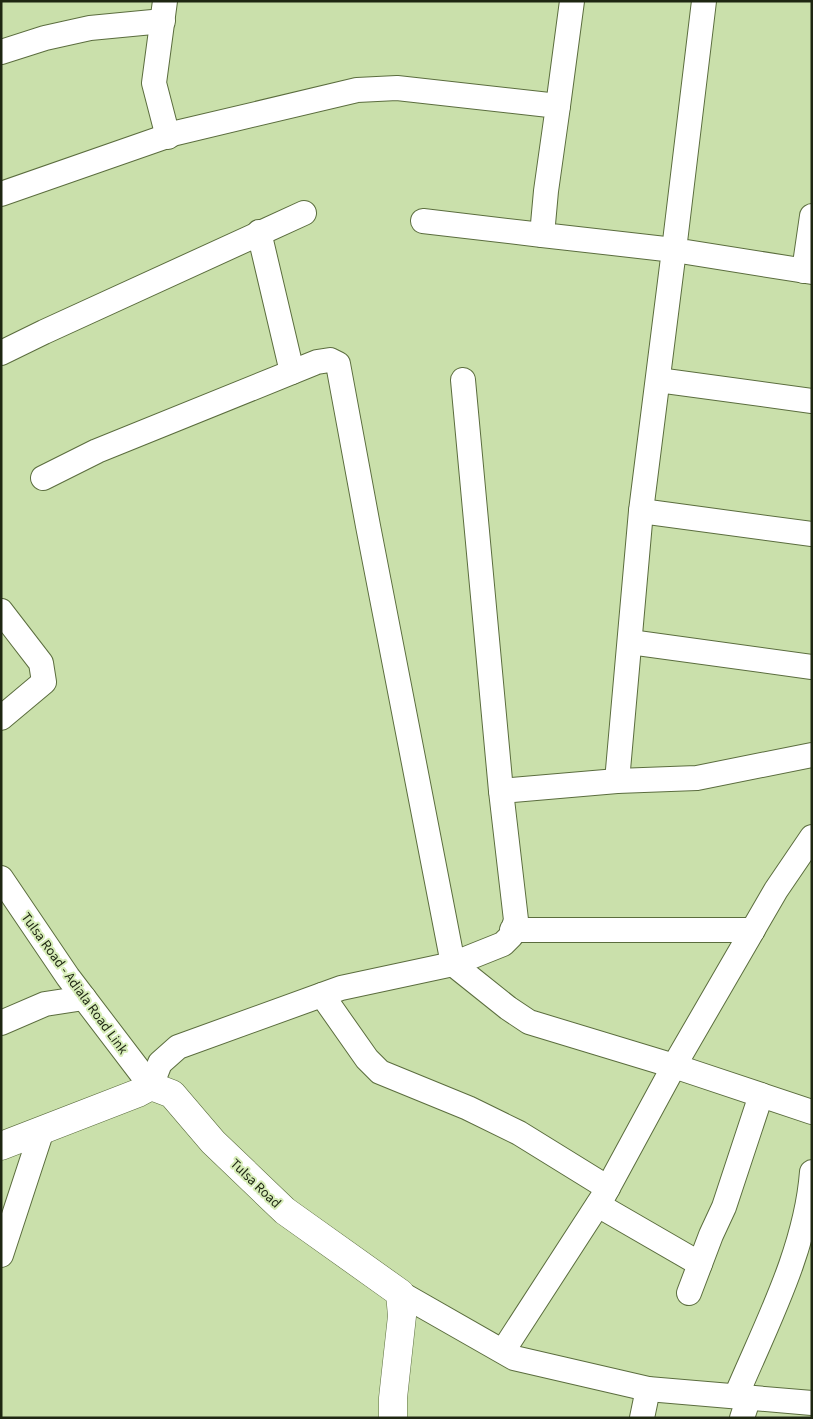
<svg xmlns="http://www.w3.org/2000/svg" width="813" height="1419" viewBox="0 0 813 1419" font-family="'Source Sans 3',sans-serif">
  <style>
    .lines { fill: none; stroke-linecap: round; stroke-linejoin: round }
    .street-casing { stroke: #5b6d3e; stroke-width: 26 }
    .secondary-casing { stroke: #5b6d3e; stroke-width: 29 }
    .street { stroke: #fff; stroke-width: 24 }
    .secondary { stroke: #fff; stroke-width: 28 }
    .labels { text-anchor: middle; stroke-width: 4; stroke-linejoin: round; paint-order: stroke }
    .street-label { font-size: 14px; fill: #1e2612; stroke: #d7edb8 }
  </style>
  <rect width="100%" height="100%" fill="#cae0ab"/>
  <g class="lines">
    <defs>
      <g id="street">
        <path d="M165,1L154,83L168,137"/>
        <path d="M704,1L674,250L812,272"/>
        <path d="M1,52L45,38L90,28L163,21"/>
        <path d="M558,106L572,1"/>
        <path d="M1,194L176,133L357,90L397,88L558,106L546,191L542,235L674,250L641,511L617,781"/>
        <path d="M423,221L542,235"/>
        <path d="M259,232L292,372"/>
        <path d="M804,271L812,216"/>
        <path d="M1,353L44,332L304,213"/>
        <path d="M463,380L501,791"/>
        <path d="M658,380L812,401"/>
        <path d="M43,478L97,451L317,362L330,360L338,364L368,526L453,964L508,1008L529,1022L674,1066L812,1112"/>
        <path d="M641,511L812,534"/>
        <path d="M1,611L41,663L44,682L1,718"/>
        <path d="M630,642L812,667"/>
        <path d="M1,878L68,977L151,1086"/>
        <path d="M512,930H753"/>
        <path d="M322,995L367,1059L380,1072L468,1108L519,1133L608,1188"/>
        <path d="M1,1023L45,1004L84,998"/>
        <path d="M151,1086L160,1063L178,1047L341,988L453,964L503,944L511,936L516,920L501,791L617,781L697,778L812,755"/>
        <path d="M598,1205L700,1264"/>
        <path d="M1,1255L42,1130"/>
        <path d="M400,1293L514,1358L648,1389L812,1403"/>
        <path d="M689,1293L711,1235L724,1207L761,1095"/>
        <path d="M503,1351L604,1195L674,1066L776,890L812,837"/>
        <path d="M736,1396C766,1325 806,1250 812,1172"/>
        <path d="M642,1418L648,1389"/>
        <path d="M742,1418L749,1397"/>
      </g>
      <path id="secondary" d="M1,1146L138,1093L151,1086L172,1094L213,1142L285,1211L400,1293L402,1316L393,1398V1418"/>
    </defs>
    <use href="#street" class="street-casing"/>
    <use href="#secondary" class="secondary-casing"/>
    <use href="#street" class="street"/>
    <use href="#secondary" class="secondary"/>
  </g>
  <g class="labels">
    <g class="street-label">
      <text transform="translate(75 983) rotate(54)" y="5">Tulsa Road - Adiala Road Link</text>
      <text transform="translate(256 1183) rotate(44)" y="5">Tulsa Road</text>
    </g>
  </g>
  <rect width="813" height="1419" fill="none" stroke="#1e2612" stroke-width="5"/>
</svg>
